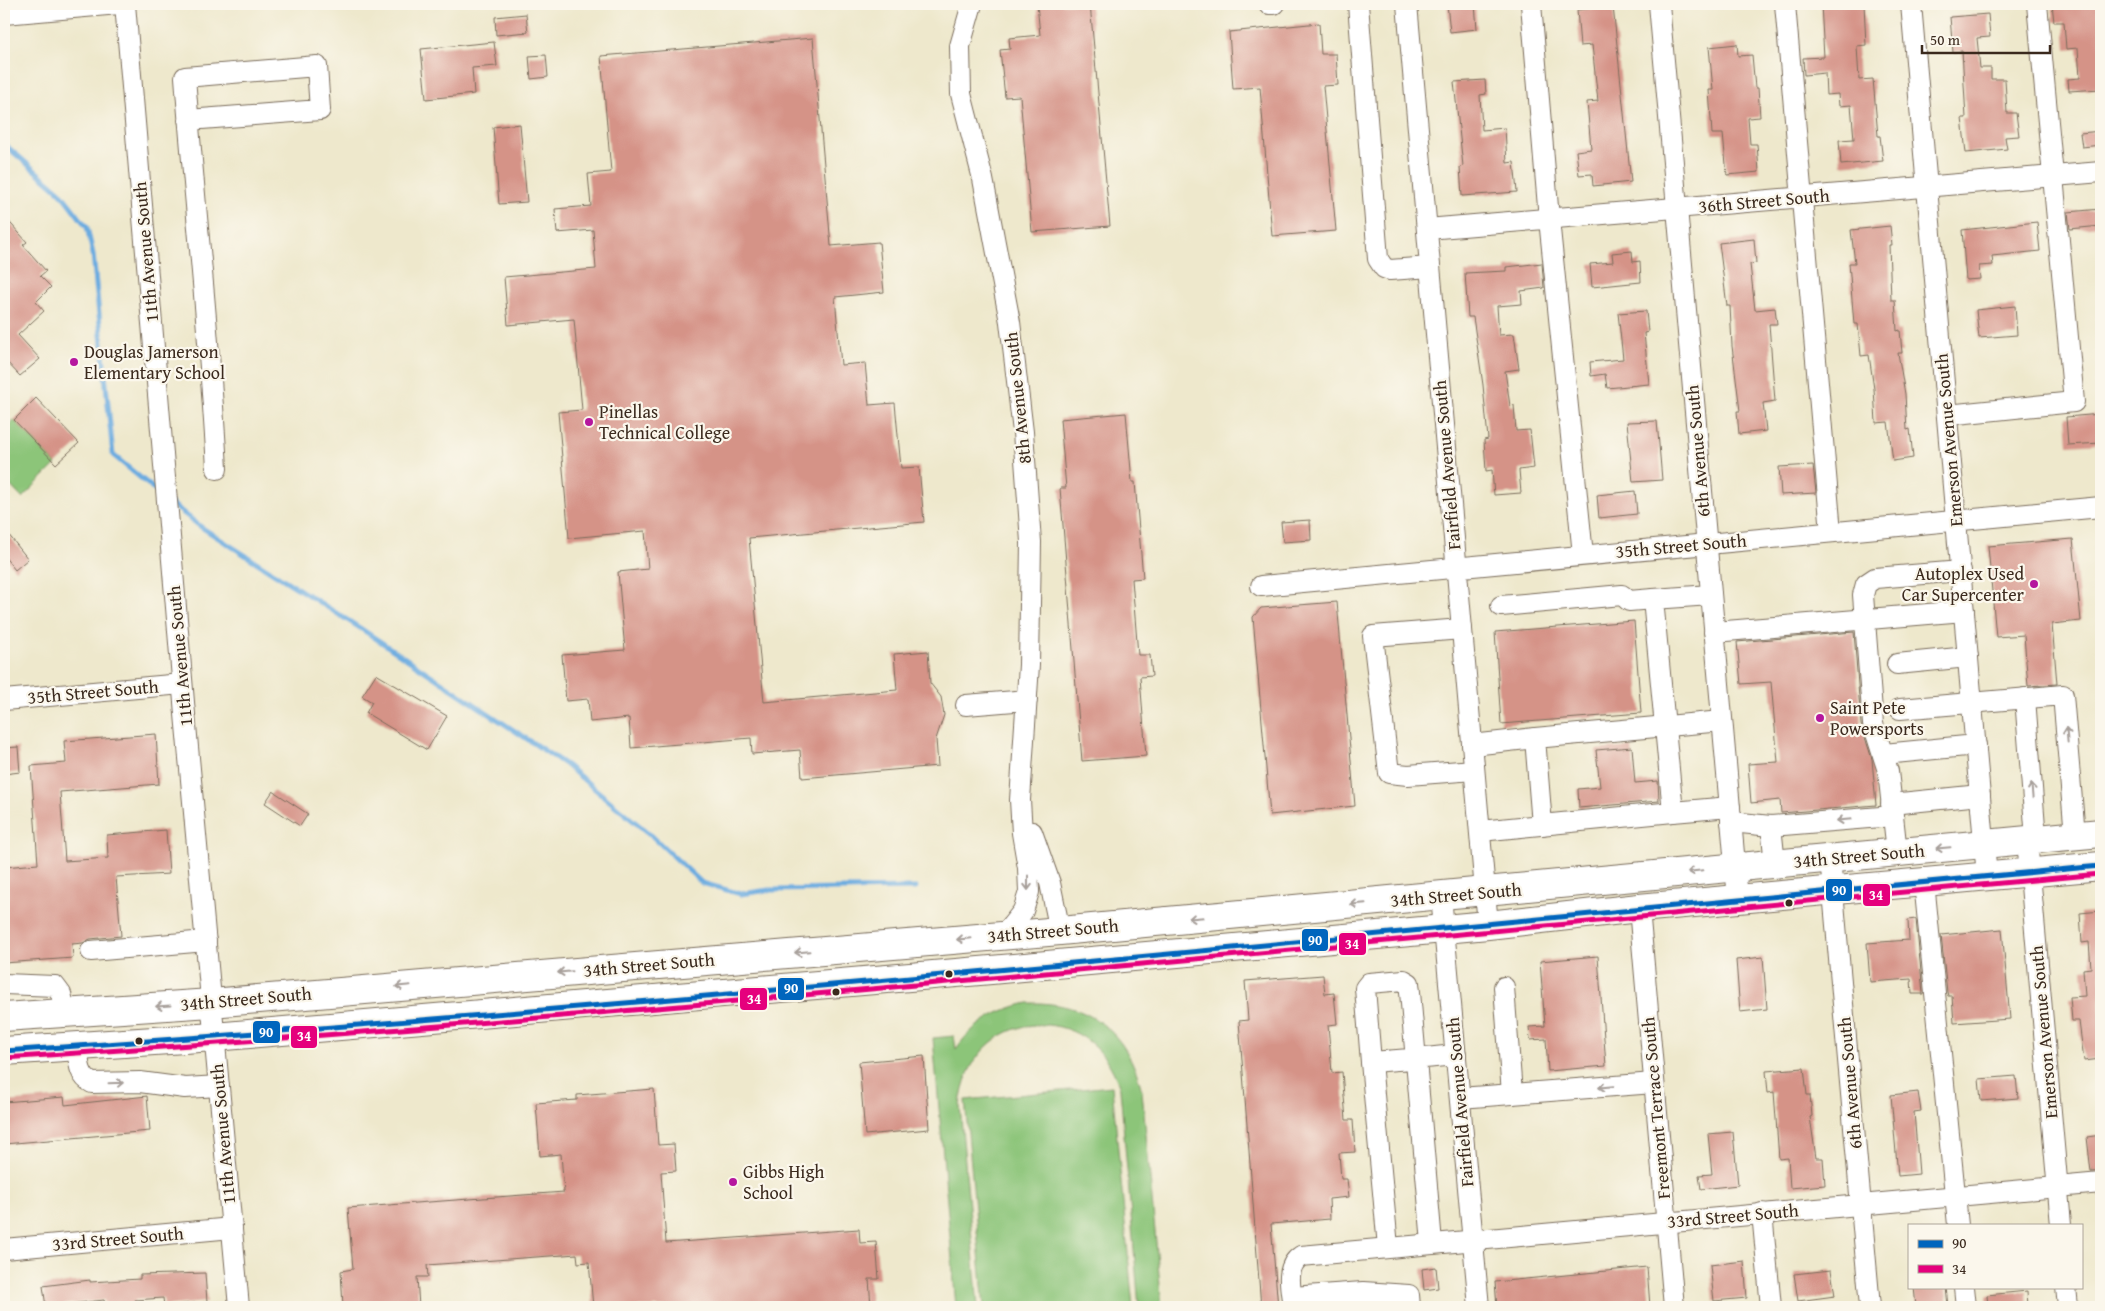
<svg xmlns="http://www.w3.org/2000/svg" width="2105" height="1311" viewBox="0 0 2105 1311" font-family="'Gentium Book Plus',serif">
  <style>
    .pitch { fill: #8cc579; stroke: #64784c }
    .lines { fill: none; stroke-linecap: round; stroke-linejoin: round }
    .stream { stroke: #6cace0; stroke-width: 5 }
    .building { fill: #d59387 }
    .minor-casing { stroke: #7a6c5b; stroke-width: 22 }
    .highway-casing { stroke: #7a6c5b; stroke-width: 30 }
    .minor { stroke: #fff; stroke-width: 20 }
    .highway { stroke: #fff; stroke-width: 28 }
    .bus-1-casing { stroke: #fbf7ec; stroke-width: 9 }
    .bus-2-casing { stroke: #fbf7ec; stroke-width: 9 }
    .bus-1 { stroke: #0065bd; stroke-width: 5 }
    .bus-2 { stroke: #e5007d; stroke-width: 5 }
    .oneway { stroke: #a79f9a }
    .poi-dot { fill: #b5179e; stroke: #fbf7ec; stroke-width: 2 }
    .bus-dot { fill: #3b2a1e; stroke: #fbf7ec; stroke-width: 2 }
    .labels { text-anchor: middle; stroke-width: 4.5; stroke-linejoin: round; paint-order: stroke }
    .street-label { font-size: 18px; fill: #3b2a1e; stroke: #fbf7ec }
    .poi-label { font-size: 18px; fill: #3b2a1e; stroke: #fbf7ec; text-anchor: start }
    .line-badge { stroke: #fbf7ec; stroke-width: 2 }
    .badge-label { font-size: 14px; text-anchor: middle; font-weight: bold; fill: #fff }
  </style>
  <rect width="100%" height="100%" fill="#fbf7ec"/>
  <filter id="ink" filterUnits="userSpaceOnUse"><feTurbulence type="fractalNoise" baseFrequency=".02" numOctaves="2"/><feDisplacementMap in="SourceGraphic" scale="10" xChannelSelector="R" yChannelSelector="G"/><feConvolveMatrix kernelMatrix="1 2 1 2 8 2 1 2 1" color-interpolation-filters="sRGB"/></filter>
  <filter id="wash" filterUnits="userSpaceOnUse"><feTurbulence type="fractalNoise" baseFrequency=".0096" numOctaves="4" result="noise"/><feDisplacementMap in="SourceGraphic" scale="20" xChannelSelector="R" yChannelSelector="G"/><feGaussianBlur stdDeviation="1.12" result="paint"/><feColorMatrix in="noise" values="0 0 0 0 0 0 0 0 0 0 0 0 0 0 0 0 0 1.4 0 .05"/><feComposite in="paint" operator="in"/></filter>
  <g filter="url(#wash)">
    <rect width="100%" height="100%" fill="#eee8cc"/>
    <g class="pitch">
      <path d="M14,420L56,464L22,498L4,479V429Z"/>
      <path d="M1028,1003C1089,1001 1128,1032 1142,1091L1162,1307H1139L1120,1089C1092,995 969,1007 960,1106L978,1307H956L933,1038L954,1036L956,1049C974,1023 997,1010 1028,1003Z"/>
      <path d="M1112,1086L1133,1307H984L965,1100Z"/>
    </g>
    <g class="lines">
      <g class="stream">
        <path d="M4,144L60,192L87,227L93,254L113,455L160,494"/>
        <path d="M172,504L201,527L363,630L566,765L653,837L702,883L741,894L769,890L916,888"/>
      </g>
    </g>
    <g id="blocks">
      <g class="building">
        <path d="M1037,4H1090L1110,226L1032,232L1020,96L1005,97L1000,50L1010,49L1009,38L1040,35Z"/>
        <path d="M1447,4H1475L1477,29L1450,32Z"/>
        <path d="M1821,4H1864L1866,45L1857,46L1859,80L1873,79L1878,136H1880L1883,161L1841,165L1839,140L1854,139L1851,105L1839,106L1838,94L1826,95L1825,73L1804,75L1803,58L1824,57Z"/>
        <path d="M2052,4H2101V89L2069,91L2068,79L2080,78L2078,48L2066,49L2064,22H2054Z"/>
        <path d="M1613,6L1631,182L1593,186L1592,174L1579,175L1576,151L1591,149L1587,102L1598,101L1592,45L1580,46L1577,10Z"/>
        <path d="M526,14L528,32L496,35L495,17Z"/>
        <path d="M1988,14L1990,37L1977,38L1980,68H1991V79H2005L2007,113H2016L2019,136L2005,137L2007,149L1966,153L1962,118H1966L1962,51L1953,52L1950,17Z"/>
        <path d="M1319,23L1321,54H1336L1338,85L1323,86L1336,231L1272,236L1260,87L1233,89L1229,32Z"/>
        <path d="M813,38L831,246L879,242L884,292L835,297L841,365L865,363L869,405L895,403L901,468L919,467L924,522L749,538L764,702L897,690L894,654L928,651L930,683L941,697L944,715L936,739L938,766L802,778L800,750L752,754L751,738L631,748L629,718L590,722L588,699L566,701L562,655L625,650L618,572L648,569L645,531L569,538L558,412L582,410L574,319L508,325L504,277L596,269L593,230L557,233L555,209L591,206L588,174L611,172L601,56Z"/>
        <path d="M494,42L497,66L472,68L474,94L426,99L421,49Z"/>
        <path d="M1737,44L1738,56L1752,55L1755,88H1758L1760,117L1748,118L1750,144H1757L1759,172L1727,175L1723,134H1712L1709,90H1713L1709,47Z"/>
        <path d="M546,55L548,77L531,79L529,56Z"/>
        <path d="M1485,80L1486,94L1480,95L1482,130L1505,128L1507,163L1514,162L1517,192L1462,196L1460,167L1463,166L1454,82Z"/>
        <path d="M520,124L527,202L499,204L493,127Z"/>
        <path d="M2101,131V145L2082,147L2080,133Z"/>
        <path d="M2101,209V226L2070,229L2068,212Z"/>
        <path d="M4,216L27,242L23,245L46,271L40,276L51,287L36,302L44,311L18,335L40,359L20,376L4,359Z"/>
        <path d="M2037,222L2040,251L1992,256L1993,265L1979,266L1980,279L1966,280L1962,230Z"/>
        <path d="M1890,226L1892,245H1889L1891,300H1895L1897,331L1900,330L1902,353H1898L1905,394L1907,430L1910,429L1913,458L1893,461L1888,422L1876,423L1874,389L1869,355L1861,356L1858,324H1854L1849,263H1855L1851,230Z"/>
        <path d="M1754,239L1756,263L1750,264L1755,310L1775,308L1777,324H1769L1775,401L1763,403L1766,431L1739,434L1737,411H1740L1732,346L1730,306H1727L1719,243Z"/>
        <path d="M1632,251L1633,262L1640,261L1641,282L1592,287L1590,264L1613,262L1612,253Z"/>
        <path d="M1542,263L1544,288L1521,291L1522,304L1497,306L1499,335L1514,334L1519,369L1505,371L1510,406L1514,405L1516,431L1530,430L1534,468L1519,470L1521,493L1494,495L1492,470L1486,471L1484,440L1488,439L1483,385L1473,317H1468L1465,273L1506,271V267Z"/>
        <path d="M2015,306L2017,335L1979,338L1976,310Z"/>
        <path d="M1646,311L1648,332L1644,333L1649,384L1607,388L1605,374L1591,376L1590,362L1623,359L1618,313Z"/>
        <path d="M36,398L79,443L56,464L14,420Z"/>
        <path d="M1126,413L1132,482H1135L1143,578L1132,579L1138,655H1150L1152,676L1140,677L1146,756L1082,761L1060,488H1066L1060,419Z"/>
        <path d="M2101,414V443L2068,445L2066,417Z"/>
        <path d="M1657,421L1662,480L1633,482L1627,422Z"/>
        <path d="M1813,465L1816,493L1781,495L1779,467Z"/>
        <path d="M1635,491L1637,514L1599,518L1597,495Z"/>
        <path d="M1310,520L1311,540L1283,542L1281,522Z"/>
        <path d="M4,529L28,559L15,570L4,556Z"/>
        <path d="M2073,539L2081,621L2052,624L2057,684L2028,686L2024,635L1996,637L1988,546Z"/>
        <path d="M1337,602L1355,806L1270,815L1253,617L1261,608Z"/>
        <path d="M1634,621L1641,713L1501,724L1495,632Z"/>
        <path d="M1854,632L1861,725L1872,759L1876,805L1781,813L1780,800L1751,803L1748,764L1778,762L1771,682L1741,684L1737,642Z"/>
        <path d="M376,674L447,716L427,750L366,713L372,702L362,696Z"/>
        <path d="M156,734L159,784L60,792L65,861L108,858L107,835L166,830L169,874L116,877L121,936L90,939L83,943L72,944L73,958L4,963V867L38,864L31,766L66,763L64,741Z"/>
        <path d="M18,747L20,772L4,774V748Z"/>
        <path d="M1632,747L1635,783L1658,781L1659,801L1579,808L1578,789L1600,787L1596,750Z"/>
        <path d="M273,791L308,814L300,826L265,803Z"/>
        <path d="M2101,911V1059L2084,1061L2079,1021H2072L2070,997L2085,996L2083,969L2091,968L2089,942L2082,943L2080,913Z"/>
        <path d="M1916,919L1923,994H1912L1911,979L1870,982L1867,943L1909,940L1908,920Z"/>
        <path d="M2002,929L2010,1019L1954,1023L1952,996H1948L1947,992L1941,935Z"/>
        <path d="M1598,956L1606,1066L1548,1071L1546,1039L1530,1040L1529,1027L1545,1026L1540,961Z"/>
        <path d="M1763,957L1767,1009L1740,1012L1736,960Z"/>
        <path d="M1323,975L1325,994L1334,993L1337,1024L1328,1025L1332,1073L1342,1072L1346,1120H1353L1355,1152L1339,1153L1341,1179H1347L1349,1197L1329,1199L1330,1219L1271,1224L1278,1307H1261L1239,1021L1248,1020L1245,981Z"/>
        <path d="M924,1056L929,1129L865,1135L859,1062Z"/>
        <path d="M1804,1068L1807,1095H1810L1812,1116L1810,1117L1816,1158H1823L1825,1185L1790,1188L1788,1158L1779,1159L1774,1092L1768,1093L1766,1071Z"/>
        <path d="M2016,1076L2018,1098L1981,1101L1979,1079Z"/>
        <path d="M654,1089L658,1145L674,1144L676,1171L661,1172L666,1243L859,1229L860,1243L876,1242L879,1279H869L871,1307H593L589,1262L578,1263L577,1254L427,1265L428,1277H417L419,1307H343L341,1271L353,1269L348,1208L564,1192L561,1154L540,1156L536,1103L577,1100V1095Z"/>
        <path d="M1918,1092L1921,1111L1914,1112L1919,1174L1898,1176L1891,1095Z"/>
        <path d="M147,1096L150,1131L4,1144V1102L64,1097L65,1105Z"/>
        <path d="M1733,1132L1738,1185L1701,1189L1699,1175L1712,1174L1708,1134Z"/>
        <path d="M2101,1135V1171L2091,1172L2087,1137Z"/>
        <path d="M1744,1261L1747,1298L1714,1301L1710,1265Z"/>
        <path d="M1436,1267L1438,1288L1424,1290L1422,1269Z"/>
        <path d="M1647,1267L1650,1307H1497L1495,1282Z"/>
        <path d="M1831,1270L1835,1296L1798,1301L1794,1274Z"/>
        <path d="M205,1273L207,1302L164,1306L163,1298L135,1300L136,1307H122V1303L105,1304L104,1300L46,1307L43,1286L90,1280V1282L140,1279V1275Z"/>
        <path d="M1914,1287H1946L1948,1307H1916Z"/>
        <path d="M2027,1291L2028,1307H1988L1987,1295Z"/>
      </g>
    </g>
  </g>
  <g filter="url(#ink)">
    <use href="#blocks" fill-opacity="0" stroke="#7a6c5b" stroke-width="1"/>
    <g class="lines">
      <defs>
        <g id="minor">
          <path d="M125,4L185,714L239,1307"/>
          <path d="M972,4L960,46L961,94L983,179L1010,322L1023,432L1031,542L1029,665L1020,800L1022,833L1028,868L1029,892L1023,911L1004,935"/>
          <path d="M1269,4H1274"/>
          <path d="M1358,4L1378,259L1384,268L1390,270L1430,267"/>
          <path d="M1407,4L1488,925"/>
          <path d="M1531,4L1549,219L1583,555"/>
          <path d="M1659,4L1738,899"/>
          <path d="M1785,4L1831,532"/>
          <path d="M1911,4L1987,877"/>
          <path d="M4,14L119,4"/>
          <path d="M188,120L320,110L317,66L185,77C195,208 210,338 217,469"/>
          <path d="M1427,229L2101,172"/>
          <path d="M1947,415L2074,402L2037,4"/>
          <path d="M1261,586L2101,507"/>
          <path d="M1711,595L1653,599L1673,812L1730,807"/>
          <path d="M1501,606L1622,595L1629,601L1653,599"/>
          <path d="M1462,629L1373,636L1389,773L1408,775L1474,770"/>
          <path d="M1714,632L1964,611"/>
          <path d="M1897,664L1968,657"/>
          <path d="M2025,698L2036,839"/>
          <path d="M4,700L182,684"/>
          <path d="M966,705L1027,700"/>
          <path d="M1900,709L2063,695L2075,835"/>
          <path d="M1472,745L1535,738"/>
          <path d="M1884,754L1976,745"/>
          <path d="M1891,804L1980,795"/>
          <path d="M1731,822L1771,826L1893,816"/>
          <path d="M1542,825L1535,738L1722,721"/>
          <path d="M1771,826L1775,864"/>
          <path d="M1480,831L1673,812"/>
          <path d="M1032,832L1050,883L1060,931"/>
          <path d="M2027,840L2061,1225"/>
          <path d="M1897,852L1888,771L1873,724L1863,595L1866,584L1875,578L1961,571"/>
          <path d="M1830,858L1870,1307"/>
          <path d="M1924,882L1958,1225"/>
          <path d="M1441,896L1479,1307"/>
          <path d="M1639,908L1674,1307"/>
          <path d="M91,951L206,941"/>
          <path d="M4,984L55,986L61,994L66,1013"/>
          <path d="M1504,987L1512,1094"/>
          <path d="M77,1046C79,1061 78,1076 92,1083L140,1082L185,1088L219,1086"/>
          <path d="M1371,1062L1388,1247"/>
          <path d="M1460,1098L1654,1083"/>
          <path d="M1762,1213L1771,1307"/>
          <path d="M1432,1243L1410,992L1409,983L1404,980L1369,983L1365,988L1371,1062C1399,1060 1427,1058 1456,1055"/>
          <path d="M4,1249L232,1228"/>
          <path d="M1964,1287L1966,1307"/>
          <path d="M2066,1287L2068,1307"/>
          <path d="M1292,1297L1363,1292L1409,1295L1410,1307"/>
          <path d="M1293,1307C1291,1289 1284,1267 1301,1256L2101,1183"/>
        </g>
        <g id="highway">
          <path d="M4,1017L211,1003L1060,931L2101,833"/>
          <path d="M4,1051L214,1037L991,970L1488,925L1639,908L2101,866"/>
        </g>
      </defs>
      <use href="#minor" class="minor-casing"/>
      <use href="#highway" class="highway-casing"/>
      <use href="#minor" class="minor"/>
      <use href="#highway" class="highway"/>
      <defs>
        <path id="bus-1" d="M4,1051C704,1004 1402,930 2101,866"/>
        <path id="bus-2" d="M4,1058C705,1012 1403,937 2101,874"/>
      </defs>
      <use href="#bus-1" class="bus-1-casing"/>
      <use href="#bus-2" class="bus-2-casing"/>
      <use href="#bus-1" class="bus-1"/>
      <use href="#bus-2" class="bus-2"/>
    </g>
    <defs><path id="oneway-shaft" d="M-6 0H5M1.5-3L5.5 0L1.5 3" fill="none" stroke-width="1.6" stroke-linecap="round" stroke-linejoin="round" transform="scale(1.25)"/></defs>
    <g class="oneway">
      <use href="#oneway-shaft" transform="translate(2067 735) rotate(-95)"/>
      <use href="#oneway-shaft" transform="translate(2032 791) rotate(-95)"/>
      <use href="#oneway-shaft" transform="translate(1844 820) rotate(175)"/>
      <use href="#oneway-shaft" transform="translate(1943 848) rotate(175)"/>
      <use href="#oneway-shaft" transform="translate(1695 871) rotate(174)"/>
      <use href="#oneway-shaft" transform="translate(1028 883) rotate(90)"/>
      <use href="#oneway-shaft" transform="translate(1358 904) rotate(175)"/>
      <use href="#oneway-shaft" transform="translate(1196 918) rotate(175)"/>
      <use href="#oneway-shaft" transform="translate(964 939) rotate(175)"/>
      <use href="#oneway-shaft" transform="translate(802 952) rotate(175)"/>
      <use href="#oneway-shaft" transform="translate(565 972) rotate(175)"/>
      <use href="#oneway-shaft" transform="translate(403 986) rotate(175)"/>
      <use href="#oneway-shaft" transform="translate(163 1006) rotate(176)"/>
      <use href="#oneway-shaft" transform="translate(116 1083) rotate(-2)"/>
      <use href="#oneway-shaft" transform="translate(1606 1087) rotate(175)"/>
    </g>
  </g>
  <g class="poi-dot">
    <circle cx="74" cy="362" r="5"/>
    <circle cx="589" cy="422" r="5"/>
    <circle cx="2034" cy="584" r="5"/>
    <circle cx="1820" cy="718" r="5"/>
    <circle cx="733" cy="1182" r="5"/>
  </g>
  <g class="bus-dot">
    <circle cx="1789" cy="903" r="4.5"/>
    <circle cx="949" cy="974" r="4.5"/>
    <circle cx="836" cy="992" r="4.5"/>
    <circle cx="139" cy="1041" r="4.5"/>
  </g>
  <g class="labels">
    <g class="street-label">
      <text transform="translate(1764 201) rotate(-5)" y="6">36th Street South</text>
      <text transform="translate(146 252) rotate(-95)" y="6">11th Avenue South</text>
      <text transform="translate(1018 398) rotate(-96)" y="6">8th Avenue South</text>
      <text transform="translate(1949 440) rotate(-95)" y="6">Emerson Avenue South</text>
      <text transform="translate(1698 451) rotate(-95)" y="6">6th Avenue South</text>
      <text transform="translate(1447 465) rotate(-95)" y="6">Fairfield Avenue South</text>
      <text transform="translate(1681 546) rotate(-5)" y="6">35th Street South</text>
      <text transform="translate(180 656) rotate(-95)" y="6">11th Avenue South</text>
      <text transform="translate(93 692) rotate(-5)" y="6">35th Street South</text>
      <text transform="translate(1859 856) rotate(-5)" y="6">34th Street South</text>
      <text transform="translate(1456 895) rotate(-5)" y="6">34th Street South</text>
      <text transform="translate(1053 931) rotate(-5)" y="6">34th Street South</text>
      <text transform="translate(649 965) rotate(-5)" y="6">34th Street South</text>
      <text transform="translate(246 999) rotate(-5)" y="6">34th Street South</text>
      <text transform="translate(2044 1032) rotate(-95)" y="6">Emerson Avenue South</text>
      <text transform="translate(1850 1083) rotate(-95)" y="6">6th Avenue South</text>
      <text transform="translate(1460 1102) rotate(-95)" y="6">Fairfield Avenue South</text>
      <text transform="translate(1656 1108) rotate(-95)" y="6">Freemont Terrace South</text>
      <text transform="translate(223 1134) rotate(-95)" y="6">11th Avenue South</text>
      <text transform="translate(1733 1216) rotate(-5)" y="6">33rd Street South</text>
      <text transform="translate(118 1239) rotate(-5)" y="6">33rd Street South</text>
    </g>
    <g class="poi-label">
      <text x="84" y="358">Douglas Jamerson<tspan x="84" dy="21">Elementary School</tspan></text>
      <text x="599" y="418">Pinellas<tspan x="599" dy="21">Technical College</tspan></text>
      <text x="2024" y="580" text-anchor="end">Autoplex Used<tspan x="2024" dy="21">Car Supercenter</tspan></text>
      <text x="1830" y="714">Saint Pete<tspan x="1830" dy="21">Powersports</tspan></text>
      <text x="743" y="1178">Gibbs High<tspan x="743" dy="21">School</tspan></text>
    </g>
  </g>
  <g class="line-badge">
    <rect x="1825" y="878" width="28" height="24" rx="5" fill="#0065bd"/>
    <rect x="1862" y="883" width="29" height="24" rx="5" fill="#e5007d"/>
    <rect x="1301" y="928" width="28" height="24" rx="5" fill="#0065bd"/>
    <rect x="1338" y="932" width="29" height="24" rx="5" fill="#e5007d"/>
    <rect x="777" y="977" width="28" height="24" rx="5" fill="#0065bd"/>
    <rect x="739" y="987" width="29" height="24" rx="5" fill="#e5007d"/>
    <rect x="252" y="1020" width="29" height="24" rx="5" fill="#0065bd"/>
    <rect x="290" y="1025" width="28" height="24" rx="5" fill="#e5007d"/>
  </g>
  <g class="badge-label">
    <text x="1839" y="895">90</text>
    <text x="1876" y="900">34</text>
    <text x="1315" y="945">90</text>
    <text x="1352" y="949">34</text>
    <text x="791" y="993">90</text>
    <text x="754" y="1004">34</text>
    <text x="266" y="1037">90</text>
    <text x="304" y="1041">34</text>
  </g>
  <rect width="2105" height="1311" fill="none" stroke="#fbf7ec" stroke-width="20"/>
  <rect x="1908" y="1224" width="175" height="65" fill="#fbf7ec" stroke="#aea59a"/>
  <rect x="1918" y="1240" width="25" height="8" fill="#0065bd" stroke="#aea59a"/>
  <text x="1952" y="1248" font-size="15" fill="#3b2a1e">90</text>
  <rect x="1918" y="1265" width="25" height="8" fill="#e5007d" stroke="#aea59a"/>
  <text x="1952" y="1274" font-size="15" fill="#3b2a1e">34</text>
  <path d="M1922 45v8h128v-8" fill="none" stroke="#3b2a1e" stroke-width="2.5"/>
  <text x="1930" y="45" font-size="15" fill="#3b2a1e" stroke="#fbf7ec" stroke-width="4" paint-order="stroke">50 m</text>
</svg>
